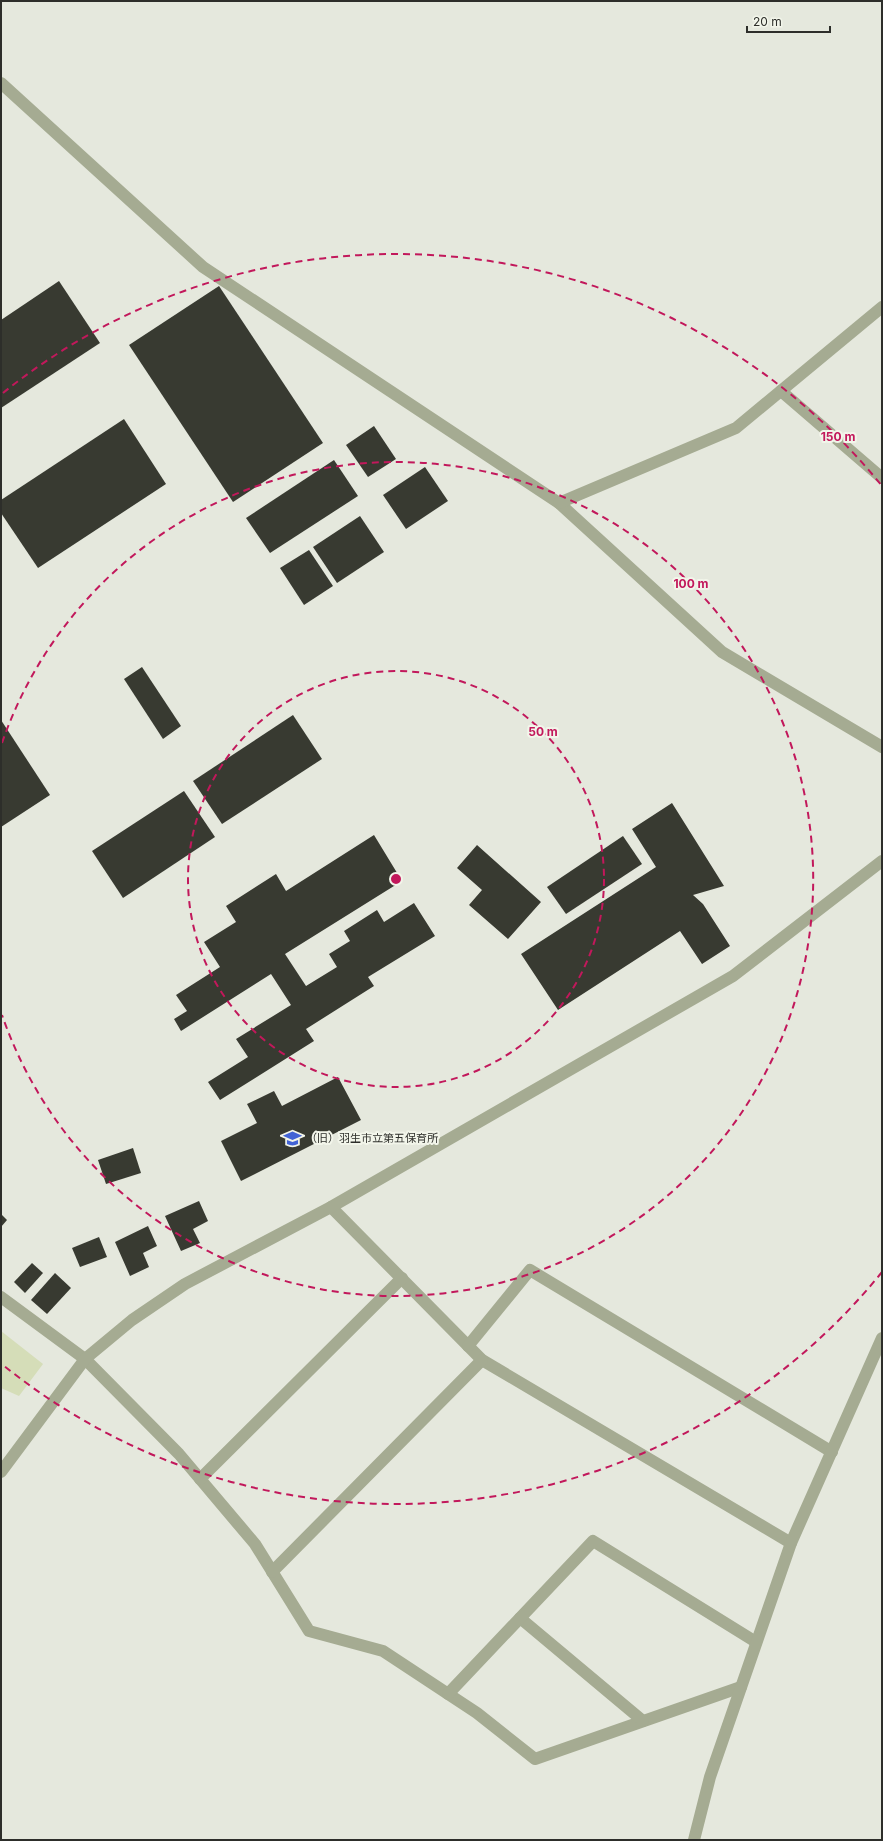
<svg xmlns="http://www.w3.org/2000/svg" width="883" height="1841" viewBox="0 0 883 1841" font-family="Inter,'Noto Sans JP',sans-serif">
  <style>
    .green { fill: #d5ddb8 }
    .building { fill: #383a31 }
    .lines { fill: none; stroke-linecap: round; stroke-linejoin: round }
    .service { stroke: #a5ab92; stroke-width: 12 }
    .minor { stroke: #a5ab92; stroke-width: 12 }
    .tertiary { stroke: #a5ab92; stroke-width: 12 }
    .ring { fill: none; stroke: #c2185b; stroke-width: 2; stroke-dasharray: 7 5 }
    .labels { text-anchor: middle; stroke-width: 4; stroke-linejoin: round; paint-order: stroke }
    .poi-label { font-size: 11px; fill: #2d2e2a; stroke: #f2f5ea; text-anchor: start }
    .centre { fill: #c2185b; stroke: #f2f5ea; stroke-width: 2 }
    .ring-label { font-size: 12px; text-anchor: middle; font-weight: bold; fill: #c2185b; stroke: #f2f5ea; stroke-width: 4; stroke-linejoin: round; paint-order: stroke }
  </style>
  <rect width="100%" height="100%" fill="#e5e8dd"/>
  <path class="green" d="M1,1331L43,1364L19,1396L1,1388Z"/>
  <g class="building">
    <path d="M59,281L100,343L1,408V320Z"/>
    <path d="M219,286L323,443L233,502L129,345Z"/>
    <path d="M124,419L166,484L38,568L1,513V500Z"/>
    <path d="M374,426L396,459L368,477L346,445Z"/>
    <path d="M334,460L358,496L270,553L246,518Z"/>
    <path d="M425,467L448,501L406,529L383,495Z"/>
    <path d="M360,516L384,552L337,583L313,547Z"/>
    <path d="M309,550L333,586L304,605L280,568Z"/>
    <path d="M142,667L181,726L163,739L124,679Z"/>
    <path d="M293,715L322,759L222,824L193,781Z"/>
    <path d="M1,720L50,795L1,827Z"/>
    <path d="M184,791L215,837L123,898L92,851Z"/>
    <path d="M672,803L724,886L693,895L703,904L730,946L702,964L680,931L558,1010L521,954L656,867L632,829Z"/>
    <path d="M374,835L402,881L285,954L306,986L337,967L329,954L350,941L344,931L377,910L384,922L414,903L435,936L368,977L374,986L306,1029L314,1041L220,1100L208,1082L248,1057L236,1039L291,1005L271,974L181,1031L174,1019L187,1011L176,995L220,967L204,942L236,922L226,906L276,874L286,891Z"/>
    <path d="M623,836L642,864L566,914L547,887Z"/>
    <path d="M477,845L541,902L508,939L469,905L482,890L457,868Z"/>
    <path d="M338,1077L361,1120L241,1181L221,1141L257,1123L247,1104L274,1091L282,1106Z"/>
    <path d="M133,1148L141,1173L106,1184L98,1160Z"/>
    <path d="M199,1201L208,1221L193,1229L200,1243L181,1251L165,1216Z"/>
    <path d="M1,1214L7,1220L1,1227Z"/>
    <path d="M148,1226L157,1246L143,1253L149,1267L130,1276L115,1242Z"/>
    <path d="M99,1237L107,1257L80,1267L72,1248Z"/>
    <path d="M32,1263L43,1273L25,1293L14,1282Z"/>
    <path d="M55,1273L71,1288L47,1314L31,1300Z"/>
  </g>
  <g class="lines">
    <path class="service" d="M1,1297L85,1359"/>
    <g class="minor">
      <path d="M1,83L203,267L559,503L722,652L882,747"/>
      <path d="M781,391L882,478"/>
      <path d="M559,503L736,428L882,307"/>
      <path d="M331,1207L482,1360L791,1543"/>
      <path d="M468,1346L530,1270L832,1452"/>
      <path d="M85,1359L179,1454L255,1544L309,1631L383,1651L477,1713L535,1759L741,1687"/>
      <path d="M1,1472L85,1359L132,1320L185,1284L331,1207L733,976L882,861"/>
      <path d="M200,1479L402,1278"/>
      <path d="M272,1572L482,1360"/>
      <path d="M520,1618L643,1721"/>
      <path d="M448,1694L593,1541L756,1642"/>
    </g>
    <path class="tertiary" d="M694,1840L710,1777L791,1543L882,1338"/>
  </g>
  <g class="ring">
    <circle cx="396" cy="879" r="208"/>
    <path d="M2 743A417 417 0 1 1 2 1015"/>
    <path d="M882 1272A625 625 0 0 1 3 1365M3 393A625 625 0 0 1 882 486"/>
  </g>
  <defs>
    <symbol id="school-bare" viewBox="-9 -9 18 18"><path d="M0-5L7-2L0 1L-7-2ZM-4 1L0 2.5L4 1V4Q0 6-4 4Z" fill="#4263d5" stroke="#f2f5ea" stroke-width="2.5" paint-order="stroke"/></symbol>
  </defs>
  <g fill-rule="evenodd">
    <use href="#school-bare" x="280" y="1126" width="25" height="25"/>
  </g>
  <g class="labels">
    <g class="poi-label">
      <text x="306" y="1142">（旧）羽生市立第五保育所</text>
    </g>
  </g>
  <circle cx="396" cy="879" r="6" class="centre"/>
  <g class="ring-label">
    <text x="838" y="441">150 m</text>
    <text x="691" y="588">100 m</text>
    <text x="543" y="736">50 m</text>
  </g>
  <rect width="883" height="1841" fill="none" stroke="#2d2e2a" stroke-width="4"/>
  <path d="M747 26v6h83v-6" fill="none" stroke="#2d2e2a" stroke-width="2"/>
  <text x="753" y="26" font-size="12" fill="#2d2e2a" stroke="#f2f5ea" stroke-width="3" paint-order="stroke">20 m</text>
</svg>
